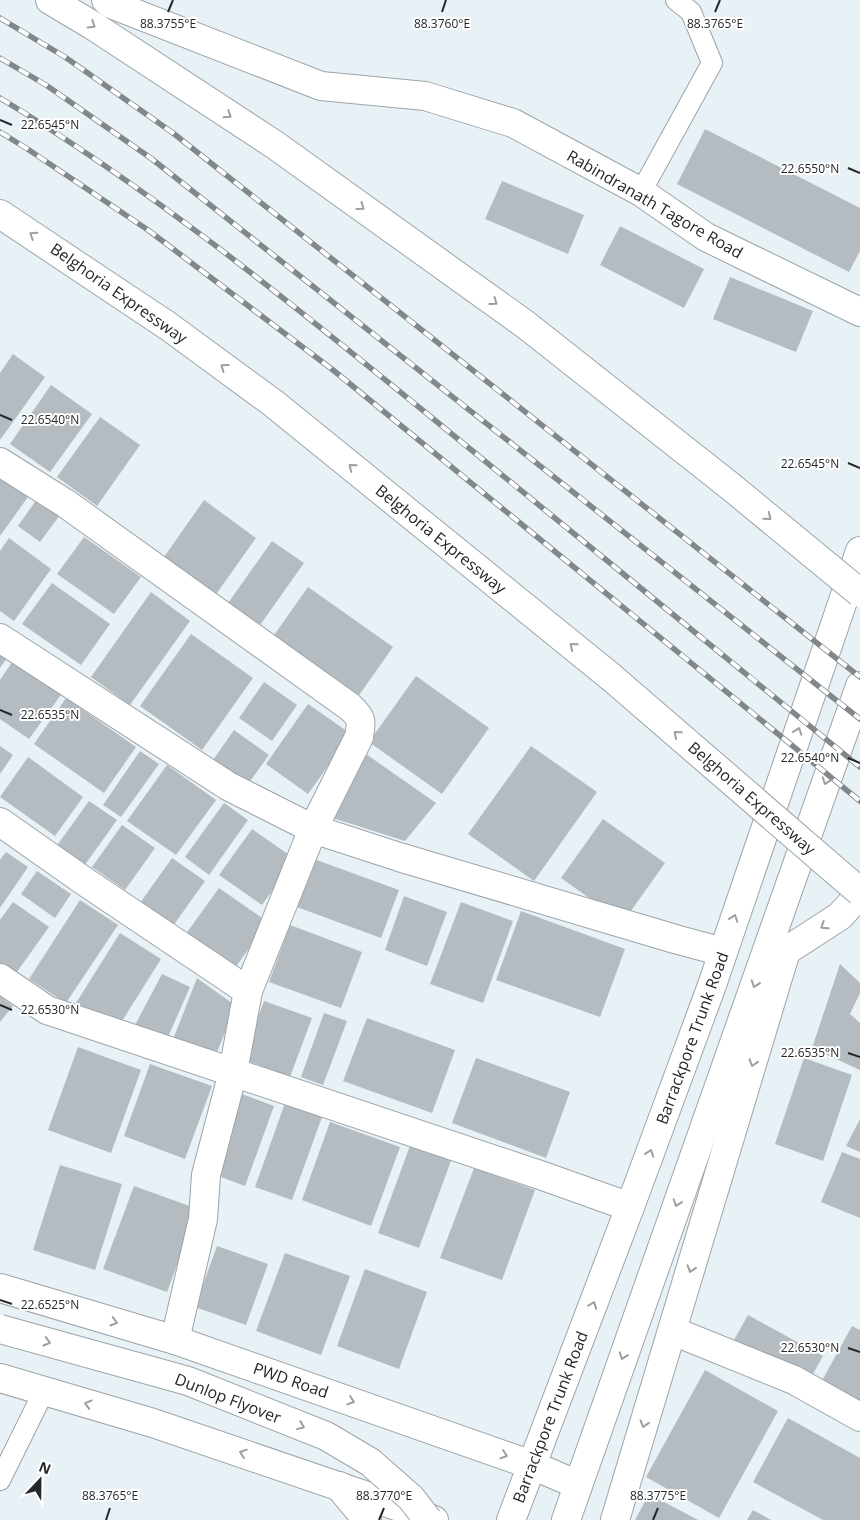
<svg xmlns="http://www.w3.org/2000/svg" width="860" height="1520" viewBox="0 0 860 1520" font-family="'Open Sans',sans-serif">
  <style>
    .building { fill: #b4bcc1 }
    .lines { fill: none; stroke-linecap: round; stroke-linejoin: round }
    .service-casing { stroke: #9ca4a9; stroke-width: 22 }
    .minor-casing { stroke: #9ca4a9; stroke-width: 30 }
    .tertiary-casing { stroke: #9ca4a9; stroke-width: 30 }
    .primary-casing { stroke: #9ca4a9; stroke-width: 30 }
    .motorway-casing { stroke: #9ca4a9; stroke-width: 30 }
    .service { stroke: #fff; stroke-width: 20 }
    .minor { stroke: #fff; stroke-width: 28 }
    .tertiary { stroke: #fff; stroke-width: 28 }
    .primary { stroke: #fff; stroke-width: 28 }
    .motorway { stroke: #fff; stroke-width: 28 }
    .rail-casing { stroke: #81878a; stroke-width: 5.5 }
    .rail { stroke: #fff; stroke-width: 4; stroke-dasharray: 11; stroke-linecap: butt }
    .primary-bridge-casing { stroke: #9ca4a9; stroke-width: 30; stroke-linecap: butt }
    .motorway-bridge-casing { stroke: #9ca4a9; stroke-width: 30; stroke-linecap: butt }
    .primary-bridge { stroke: #fff; stroke-width: 28 }
    .motorway-bridge { stroke: #fff; stroke-width: 28 }
    .oneway { stroke: #9d9e9f }
    .ticks { fill: none; stroke: #25282a; stroke-width: 2 }
    .labels { text-anchor: middle; stroke-width: 4; stroke-linejoin: round; paint-order: stroke }
    .street-label { font-size: 16px; fill: #25282a; stroke: #fff }
    .ticks-label { font-size: 12px; text-anchor: middle; fill: #25282a; stroke: #fff; stroke-width: 4; stroke-linejoin: round; paint-order: stroke }
  </style>
  <rect width="100%" height="100%" fill="#e8f1f6"/>
  <g class="building">
    <path d="M705,129L860,208V251L849,272L677,184Z"/>
    <path d="M502,181L584,215L568,254L485,219Z"/>
    <path d="M620,226L704,269L684,308L600,265Z"/>
    <path d="M730,277L813,311L796,352L713,319Z"/>
    <path d="M13,354L45,377L0,440V373Z"/>
    <path d="M51,385L92,414L50,472L10,444Z"/>
    <path d="M100,417L140,445L97,506L57,477Z"/>
    <path d="M0,478L28,497L0,536Z"/>
    <path d="M37,499L60,515L40,542L18,526Z"/>
    <path d="M204,500L256,538L214,597L162,560Z"/>
    <path d="M84,537L141,577L114,614L57,574Z"/>
    <path d="M9,538L51,569L14,621L0,611V551Z"/>
    <path d="M272,541L304,563L258,628L226,606Z"/>
    <path d="M52,583L110,624L81,665L22,624Z"/>
    <path d="M308,587L393,647L357,698L272,638Z"/>
    <path d="M151,592L190,621L130,705L91,677Z"/>
    <path d="M191,634L253,678L202,750L140,706Z"/>
    <path d="M0,649L9,655L0,668Z"/>
    <path d="M15,658L63,692L29,739L0,719V680Z"/>
    <path d="M416,676L489,728L442,794L369,742Z"/>
    <path d="M264,682L297,705L272,741L239,718Z"/>
    <path d="M66,698L136,747L104,793L34,744Z"/>
    <path d="M308,704L351,734L308,794L266,764Z"/>
    <path d="M234,730L269,755L248,784L213,760Z"/>
    <path d="M0,746L13,755L0,774Z"/>
    <path d="M531,746L597,792L534,881L468,834Z"/>
    <path d="M140,751L159,764L121,817L103,805Z"/>
    <path d="M366,754L436,803L405,841L323,815Z"/>
    <path d="M28,757L83,797L55,836L0,797Z"/>
    <path d="M167,765L216,800L176,855L127,821Z"/>
    <path d="M89,801L117,820L84,866L56,847Z"/>
    <path d="M224,803L248,820L209,875L185,857Z"/>
    <path d="M603,819L665,863L623,922L561,878Z"/>
    <path d="M122,825L155,848L125,890L92,867Z"/>
    <path d="M252,829L295,859L262,905L219,875Z"/>
    <path d="M6,852L28,867L0,908V860Z"/>
    <path d="M172,858L205,881L173,926L140,903Z"/>
    <path d="M311,858L399,890L381,938L294,906Z"/>
    <path d="M37,871L71,894L55,918L21,894Z"/>
    <path d="M219,888L268,922L232,972L183,938Z"/>
    <path d="M404,896L447,912L427,966L385,950Z"/>
    <path d="M80,900L118,925L66,1003L29,979Z"/>
    <path d="M13,902L49,927L14,976L0,966V920Z"/>
    <path d="M461,902L513,921L483,1003L430,984Z"/>
    <path d="M521,911L625,949L600,1017L496,980Z"/>
    <path d="M290,925L362,952L341,1008L269,982Z"/>
    <path d="M120,933L161,959L117,1029L76,1003Z"/>
    <path d="M840,964L860,983V993L850,1014L860,1023V1070L812,1048Z"/>
    <path d="M162,974L190,987L168,1037L134,1027Z"/>
    <path d="M197,978L236,1006L214,1059L172,1042Z"/>
    <path d="M0,996L13,1006L0,1022Z"/>
    <path d="M264,1001L312,1018L290,1077L243,1059Z"/>
    <path d="M324,1013L347,1021L323,1085L301,1077Z"/>
    <path d="M367,1018L455,1050L432,1113L343,1081Z"/>
    <path d="M78,1047L141,1070L111,1153L48,1130Z"/>
    <path d="M476,1058L570,1092L546,1158L452,1123Z"/>
    <path d="M804,1058L852,1075L823,1161L775,1144Z"/>
    <path d="M150,1064L212,1086L185,1159L124,1136Z"/>
    <path d="M242,1094L274,1106L245,1186L213,1174Z"/>
    <path d="M285,1103L322,1117L292,1200L255,1187Z"/>
    <path d="M860,1119V1152L846,1146Z"/>
    <path d="M330,1122L400,1147L371,1226L302,1200Z"/>
    <path d="M411,1143L452,1158L419,1248L378,1233Z"/>
    <path d="M842,1152L860,1159V1218L821,1202Z"/>
    <path d="M60,1165L122,1184L95,1270L33,1250Z"/>
    <path d="M474,1168L535,1190L502,1280L440,1258Z"/>
    <path d="M134,1186L198,1209L167,1292L103,1269Z"/>
    <path d="M217,1246L268,1264L246,1325L195,1307Z"/>
    <path d="M285,1253L350,1276L321,1355L256,1331Z"/>
    <path d="M365,1269L427,1292L399,1369L337,1346Z"/>
    <path d="M748,1315L823,1356L809,1381L734,1340Z"/>
    <path d="M852,1326L860,1330V1412L818,1388Z"/>
    <path d="M705,1370L778,1411L719,1518L646,1477Z"/>
    <path d="M788,1418L860,1458V1520H823L753,1482Z"/>
    <path d="M649,1494L698,1520H635Z"/>
    <path d="M753,1510L771,1520H747Z"/>
  </g>
  <g class="lines">
    <defs>
      <g id="service">
        <path d="M641,192L712,63L691,12L676,0"/>
        <path d="M0,1480L44,1391"/>
      </g>
      <g id="minor">
        <path d="M106,0L111,4L321,86L425,96L513,123L641,192L706,237L860,312"/>
        <path d="M0,462L65,503L350,707C362,718 362,721 359,737L313,829L248,991L233,1072L206,1175L203,1219L175,1340"/>
        <path d="M0,638L228,786L313,829L399,857L675,939L723,952"/>
        <path d="M0,822L84,881L248,991"/>
        <path d="M0,978L47,1010L543,1176L630,1207"/>
        <path d="M673,1331L794,1380L860,1417"/>
        <path d="M615,1520L786,951L840,916L860,894"/>
      </g>
      <path id="tertiary" d="M339,1486L367,1520"/>
      <g id="primary">
        <path d="M0,1288L175,1340L532,1465L578,1485"/>
        <path d="M0,1378L153,1423L408,1510L434,1520"/>
        <path d="M511,1520L630,1207L711,988L860,551"/>
        <path d="M566,1520L860,686"/>
      </g>
      <g id="motorway">
        <path d="M50,0L92,25L275,145L526,325L730,486"/>
        <path d="M0,214L168,326L273,403L611,677"/>
      </g>
    </defs>
    <use href="#service" class="service-casing"/>
    <use href="#minor" class="minor-casing"/>
    <use href="#tertiary" class="tertiary-casing"/>
    <use href="#primary" class="primary-casing"/>
    <use href="#motorway" class="motorway-casing"/>
    <use href="#service" class="service"/>
    <use href="#minor" class="minor"/>
    <use href="#tertiary" class="tertiary"/>
    <use href="#primary" class="primary"/>
    <use href="#motorway" class="motorway"/>
    <defs>
      <g id="rail">
        <path d="M0,18L65,57L173,133L860,677"/>
        <path d="M0,58L46,85L152,159L860,719"/>
        <path d="M0,98C153,190 292,304 431,417C574,534 717,650 860,767"/>
        <path d="M0,132L26,148L148,230L333,370L860,801"/>
      </g>
    </defs>
    <use href="#rail" class="rail-casing"/>
    <use href="#rail" class="rail"/>
    <defs>
      <path id="primary-bridge" d="M0,1329L188,1381L326,1436L370,1462L411,1498L428,1520"/>
      <g id="motorway-bridge">
        <path d="M730,486L860,593"/>
        <path d="M611,677L860,892"/>
      </g>
    </defs>
    <use href="#primary-bridge" class="primary-bridge-casing"/>
    <use href="#motorway-bridge" class="motorway-bridge-casing"/>
    <use href="#primary-bridge" class="primary-bridge"/>
    <use href="#motorway-bridge" class="motorway-bridge"/>
  </g>
  <defs><path id="oneway-chevron" d="M-2-3.5L2.5 0L-2 3.5" fill="none" stroke-width="1.6" stroke-linecap="round" stroke-linejoin="round" transform="scale(1.25)"/></defs>
  <g class="oneway">
    <use href="#oneway-chevron" transform="translate(92 25) rotate(32)"/>
    <use href="#oneway-chevron" transform="translate(228 115) rotate(33)"/>
    <use href="#oneway-chevron" transform="translate(361 207) rotate(36)"/>
    <use href="#oneway-chevron" transform="translate(33 235) rotate(-147)"/>
    <use href="#oneway-chevron" transform="translate(494 302) rotate(36)"/>
    <use href="#oneway-chevron" transform="translate(224 367) rotate(-144)"/>
    <use href="#oneway-chevron" transform="translate(352 467) rotate(-141)"/>
    <use href="#oneway-chevron" transform="translate(768 517) rotate(40)"/>
    <use href="#oneway-chevron" transform="translate(573 646) rotate(-141)"/>
    <use href="#oneway-chevron" transform="translate(798 731) rotate(-71)"/>
    <use href="#oneway-chevron" transform="translate(677 734) rotate(-139)"/>
    <use href="#oneway-chevron" transform="translate(826 781) rotate(109)"/>
    <use href="#oneway-chevron" transform="translate(734 918) rotate(-71)"/>
    <use href="#oneway-chevron" transform="translate(824 926) rotate(147)"/>
    <use href="#oneway-chevron" transform="translate(755 984) rotate(109)"/>
    <use href="#oneway-chevron" transform="translate(753 1063) rotate(107)"/>
    <use href="#oneway-chevron" transform="translate(650 1153) rotate(-70)"/>
    <use href="#oneway-chevron" transform="translate(677 1203) rotate(109)"/>
    <use href="#oneway-chevron" transform="translate(691 1269) rotate(107)"/>
    <use href="#oneway-chevron" transform="translate(593 1305) rotate(-69)"/>
    <use href="#oneway-chevron" transform="translate(114 1322) rotate(16)"/>
    <use href="#oneway-chevron" transform="translate(47 1342) rotate(16)"/>
    <use href="#oneway-chevron" transform="translate(623 1356) rotate(109)"/>
    <use href="#oneway-chevron" transform="translate(351 1401) rotate(19)"/>
    <use href="#oneway-chevron" transform="translate(88 1404) rotate(-164)"/>
    <use href="#oneway-chevron" transform="translate(644 1424) rotate(107)"/>
    <use href="#oneway-chevron" transform="translate(301 1426) rotate(22)"/>
    <use href="#oneway-chevron" transform="translate(243 1453) rotate(-161)"/>
    <use href="#oneway-chevron" transform="translate(504 1455) rotate(19)"/>
  </g>
  <path class="ticks" d="M168,12L173,0M442,12L446,0M715,12L720,0M0,120L12,125M848,168L860,173M0,415L12,420M848,463L860,468M0,710L12,715M848,758L860,763M0,1005L12,1010M848,1053L860,1057M0,1300L12,1304M848,1348L860,1352M106,1520L110,1508M379,1520L384,1508M653,1520L658,1508"/>
  <g class="labels">
    <g class="street-label">
      <text transform="translate(655 204) rotate(30)" y="6">Rabindranath Tagore Road</text>
      <text transform="translate(119 293) rotate(35)" y="6">Belghoria Expressway</text>
      <text transform="translate(441 539) rotate(39)" y="6">Belghoria Expressway</text>
      <text transform="translate(752 798) rotate(41)" y="6">Belghoria Expressway</text>
      <text transform="translate(692 1038) rotate(-70)" y="6">Barrackpore Trunk Road</text>
      <text transform="translate(291 1380) rotate(19)" y="6">PWD Road</text>
      <text transform="translate(228 1398) rotate(21)" y="6">Dunlop Flyover</text>
      <text transform="translate(550 1417) rotate(-69)" y="6">Barrackpore Trunk Road</text>
    </g>
  </g>
  <g class="ticks-label">
    <text x="168" y="28">88.3755°E</text>
    <text x="442" y="28">88.3760°E</text>
    <text x="715" y="28">88.3765°E</text>
    <text x="50" y="129">22.6545°N</text>
    <text x="810" y="173">22.6550°N</text>
    <text x="50" y="424">22.6540°N</text>
    <text x="810" y="468">22.6545°N</text>
    <text x="50" y="719">22.6535°N</text>
    <text x="810" y="762">22.6540°N</text>
    <text x="50" y="1014">22.6530°N</text>
    <text x="810" y="1057">22.6535°N</text>
    <text x="50" y="1309">22.6525°N</text>
    <text x="810" y="1352">22.6530°N</text>
    <text x="110" y="1500">88.3765°E</text>
    <text x="384" y="1500">88.3770°E</text>
    <text x="658" y="1500">88.3775°E</text>
  </g>
  <g transform="translate(40 1480) rotate(22)" stroke="#ffffff" stroke-width="4" paint-order="stroke">
  <path d="M0-4L9 19L0 12L-9 19Z" fill="#25282a"/>
  <text y="-8" font-size="14" font-weight="bold" text-anchor="middle" fill="#25282a">N</text>
  </g>
</svg>
